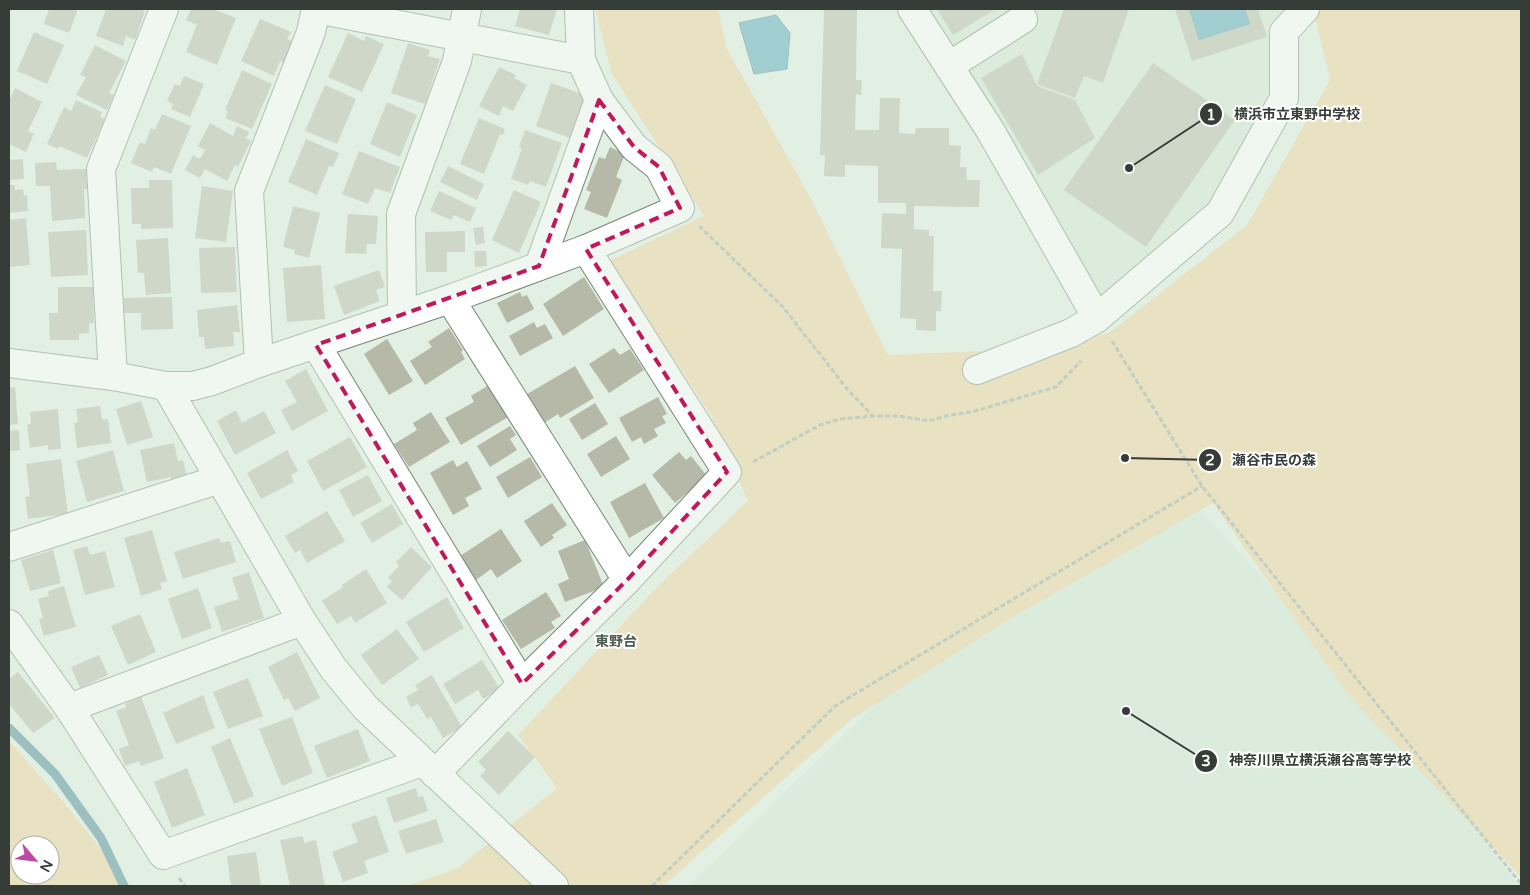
<svg xmlns="http://www.w3.org/2000/svg" width="1530" height="895" viewBox="0 0 1530 895" font-family="'Varela Round','Noto Sans JP',sans-serif">
  <style>
    .built { fill: #d2e7d4 }
    .green { fill: #efce9a; fill-rule: evenodd }
    .water { fill: #50a5bb; stroke: #488693 }
    .lines { fill: none; stroke-linecap: round; stroke-linejoin: round }
    .stream { stroke: #488693; stroke-width: 9 }
    .building { fill: #b6b9a7 }
    .minor-casing { stroke: #788579; stroke-width: 30 }
    .path { stroke: #99a49b; stroke-width: 3; stroke-dasharray: 5 2.5; stroke-linecap: butt }
    .minor { stroke: #fff; stroke-width: 28 }
    .marked { fill: none; stroke: #c2185b; stroke-width: 4; stroke-dasharray: 10 6; stroke-linejoin: round }
    .labels { text-anchor: middle; stroke-width: 4; stroke-linejoin: round; paint-order: stroke }
    .neighbourhood-label { font-size: 14px; font-weight: bold; fill: #4e5b4f; stroke: #fff }
    .leader { fill: none; stroke: #363c37; stroke-width: 2 }
    .callout-dot { fill: #363c37; stroke: #fff; stroke-width: 2 }
    .mark-label { font-size: 15px; text-anchor: middle; font-weight: bold; fill: #fff }
    .callout-label { font-size: 14px; text-anchor: middle; font-weight: bold; fill: #363c37; stroke: #fff; stroke-width: 4; stroke-linejoin: round; paint-order: stroke }
  </style>
  <rect width="100%" height="100%" fill="#e1f0e3"/>
  <g class="built">
    <path d="M929,9H1295L1275,80L1260,108L1263,119L1204,218L1112,297L1098,293Z"/>
    <path d="M1195,503L1400,729L1519,886H688L887,693Z"/>
  </g>
  <g class="green">
    <path d="M595,9H718L727,49L811,199L888,355L984,351L1109,333L1247,225L1330,80L1313,9H1521V877L1348,695L1213,503L1016,615L852,719L663,886H407L458,868L557,788L518,735L661,583L748,501L711,415L609,261L704,216L612,74Z"/>
    <path d="M9,741L65,804L130,886H9ZM20,845H50V875H20Z"/>
  </g>
  <g class="water">
    <path d="M1189,9H1245L1250,24L1199,40Z"/>
    <path d="M776,15L790,33L787,69L754,74L739,23Z"/>
  </g>
  <g class="lines">
    <path class="stream" d="M9,728L55,774L101,838L124,886"/>
  </g>
  <g class="building">
    <path d="M49,9H78L69,33L44,24Z"/>
    <path d="M106,9H140L145,11L135,40L126,36L123,46L96,36Z"/>
    <path d="M191,9H213L236,18L217,65L186,52L197,25L186,20Z"/>
    <path d="M520,9H557L549,35L515,26Z"/>
    <path d="M824,9H857L856,80H862L861,95L856,94L855,130H879L880,98H900L899,133L915,134L916,128H949V145L961,146L960,167H966L967,180H980L979,207L914,206V229L929,230V236H934L933,291H942L941,311H936V331L916,330V319L900,318L902,249L881,248L882,213L906,214V203H878V166L845,165V177L824,176L825,155H820Z"/>
    <path d="M937,9H996L953,35Z"/>
    <path d="M1064,9H1129L1103,83L1084,76L1075,98L1037,84Z"/>
    <path d="M1175,9H1189L1199,40L1250,24L1245,9H1258L1267,37L1192,61Z"/>
    <path d="M260,19L291,32L287,39L294,42L284,63L280,61L274,76L241,61Z"/>
    <path d="M34,32L64,45L47,84L17,71Z"/>
    <path d="M348,33L364,41L366,36L384,44L362,92L328,77Z"/>
    <path d="M408,43L430,50L428,56L440,59L425,104L391,93Z"/>
    <path d="M95,45L126,61L109,93L114,95L107,110L76,95L86,77L80,75Z"/>
    <path d="M1022,54L1037,86L1075,100L1095,138L1038,175L981,78Z"/>
    <path d="M1153,63L1235,120L1146,247L1064,190Z"/>
    <path d="M499,67L516,75L514,78L527,85L513,111L503,106L499,116L479,106Z"/>
    <path d="M242,70L272,84L252,129L225,118L228,112L225,110Z"/>
    <path d="M184,76L204,84L190,117L171,109L173,104L167,101L175,84L180,86Z"/>
    <path d="M551,83L585,95L570,138L536,126Z"/>
    <path d="M325,85L356,99L337,144L305,131Z"/>
    <path d="M15,88L42,102L28,131L34,134L26,152L9,144V101Z"/>
    <path d="M76,100L102,112L100,117L105,119L87,158L59,146L58,149L47,144L64,107L71,111Z"/>
    <path d="M387,102L417,115L400,157L370,144Z"/>
    <path d="M162,114L191,126L171,174L154,167L152,172L131,163L140,142L145,144L151,128L155,130Z"/>
    <path d="M479,118L505,129L503,135L500,134L484,174L460,164Z"/>
    <path d="M210,123L233,136L237,126L249,132L246,138L251,141L238,167L235,165L227,181L205,169L200,178L185,170L193,155L200,159L205,150L198,146Z"/>
    <path d="M525,130L562,143L546,187L530,181L528,185L511,179L522,148L519,147Z"/>
    <path d="M306,139L339,153L333,167L329,166L317,195L288,182Z"/>
    <path d="M610,147L625,154L616,177L622,180L607,218L584,209L591,192L586,190L599,157L605,159Z"/>
    <path d="M359,151L400,167L390,193L375,188L368,204L342,194Z"/>
    <path d="M23,159L24,179L9,180V160Z"/>
    <path d="M56,162L57,170L86,169L87,189H84L85,218L52,221L50,186H36L35,163Z"/>
    <path d="M448,166L484,184L477,200L440,182Z"/>
    <path d="M149,180H172L173,228L141,229V224H132L131,188H149Z"/>
    <path d="M9,185H15V190L23,189L24,196L27,195L28,211L9,213Z"/>
    <path d="M202,186L233,191L226,242L195,238Z"/>
    <path d="M514,190L541,202L519,253L492,240Z"/>
    <path d="M439,191L476,208L470,222L454,215L451,220L430,211Z"/>
    <path d="M293,206L320,213L309,258L294,254L295,250L283,247Z"/>
    <path d="M348,214L378,216L376,244H367L366,254L345,253Z"/>
    <path d="M26,218L30,265L9,267V220Z"/>
    <path d="M483,227L485,243L476,245L473,228Z"/>
    <path d="M86,230L88,275L51,277L48,232Z"/>
    <path d="M465,231V252H447V272H426L425,232Z"/>
    <path d="M168,238L171,293L146,295L144,273H138L136,240Z"/>
    <path d="M235,247L237,292L201,293L199,248Z"/>
    <path d="M474,251H486L487,266L475,267Z"/>
    <path d="M321,265L325,319L287,322L283,268Z"/>
    <path d="M379,270L385,287L376,290L380,301L344,315L334,286Z"/>
    <path d="M584,277L604,309L563,336L543,304Z"/>
    <path d="M58,287H93L94,323H89V333L79,334V340H50L49,313H58Z"/>
    <path d="M520,292L522,297L527,295L534,309L507,323L497,303Z"/>
    <path d="M172,297L173,329L141,330V313H124V298Z"/>
    <path d="M237,305L240,332H233L234,346L205,349L204,337H199L197,310Z"/>
    <path d="M534,322L537,328L545,324L553,338L520,356L509,336Z"/>
    <path d="M449,328L463,350L461,352L465,359L425,385L410,361L432,347L428,342Z"/>
    <path d="M387,339L413,381L389,395L364,354Z"/>
    <path d="M614,348L620,355L630,349L644,370L609,393L589,364Z"/>
    <path d="M575,366L594,398L560,418L558,414L544,423L527,394Z"/>
    <path d="M306,369L328,411L292,431L281,410L297,402L285,381Z"/>
    <path d="M489,385L508,417L461,445L445,418L474,402L471,396Z"/>
    <path d="M15,387L18,424L9,425V388Z"/>
    <path d="M658,397L667,414L662,416L666,423L654,429L658,436L644,444L641,437L632,442L619,418Z"/>
    <path d="M141,401L153,437L127,445L116,409Z"/>
    <path d="M595,403L608,424L582,440L569,419Z"/>
    <path d="M100,406L102,420L108,419L111,443L77,448L74,423L78,422L76,409Z"/>
    <path d="M58,409L61,449L48,450V445L30,448L27,425L31,424L30,412Z"/>
    <path d="M236,410L242,423L264,411L276,433L235,455L217,421Z"/>
    <path d="M431,412L450,442L409,467L394,444L417,430L413,423Z"/>
    <path d="M510,426L516,435L510,439L517,450L490,467L477,446Z"/>
    <path d="M19,430L20,450L9,451V431Z"/>
    <path d="M616,436L630,459L601,477L587,454Z"/>
    <path d="M350,437L367,467L323,491L307,461Z"/>
    <path d="M174,443L178,461L183,460L187,478L171,481V477L147,482L140,450Z"/>
    <path d="M113,450L124,491L87,502L76,461Z"/>
    <path d="M287,450L298,471L291,475L294,482L261,499L247,473Z"/>
    <path d="M679,452L686,460L691,456L707,476L675,503L652,475Z"/>
    <path d="M530,457L542,477L508,498L496,477Z"/>
    <path d="M61,459L68,514L28,519L25,497L30,496L26,464Z"/>
    <path d="M453,460L457,467L467,461L482,489L465,498L469,506L453,515L430,473Z"/>
    <path d="M368,475L382,501L353,517L339,490Z"/>
    <path d="M645,483L664,518L629,538L610,502Z"/>
    <path d="M552,503L567,525L552,535L554,538L541,547L524,521Z"/>
    <path d="M392,504L403,524L372,543L360,523Z"/>
    <path d="M327,511L345,541L307,563L300,550L295,553L285,536Z"/>
    <path d="M501,529L522,561L497,578L491,569L476,580L460,556Z"/>
    <path d="M152,530L167,581L160,583L162,589L141,596L124,538Z"/>
    <path d="M219,538L221,543L230,541L236,562L183,579L174,552Z"/>
    <path d="M585,540L604,587L565,602L558,584L569,579L558,551Z"/>
    <path d="M87,546L90,555L105,551L115,587L85,595L73,550Z"/>
    <path d="M411,547L432,567L402,600L387,587L392,581L388,578L399,566L396,562Z"/>
    <path d="M53,550L61,583L30,591L21,560Z"/>
    <path d="M366,569L387,603L355,623L351,616L337,624L322,601L343,587L342,585Z"/>
    <path d="M249,572L264,618L222,632L214,607L239,599L232,578Z"/>
    <path d="M64,586L76,627L44,636L39,619L43,618L38,599L49,596L48,591Z"/>
    <path d="M198,588L212,628L182,639L168,599Z"/>
    <path d="M546,592L561,616L551,622L555,628L521,649L502,620Z"/>
    <path d="M447,597L464,628L424,652L406,622Z"/>
    <path d="M140,614L156,652L128,665L111,626Z"/>
    <path d="M397,629L419,659L382,685L361,655Z"/>
    <path d="M297,652L320,698L295,711L288,698L284,700L268,667Z"/>
    <path d="M99,655L108,675L80,688L71,667Z"/>
    <path d="M482,660L500,689L483,699L478,690L455,704L443,684Z"/>
    <path d="M18,672L55,718L33,733L9,704V679Z"/>
    <path d="M432,675L462,727L443,738L431,717L427,719L418,704L411,707L406,697L418,690L415,685Z"/>
    <path d="M248,678L263,716L228,729L213,692Z"/>
    <path d="M203,695L215,728L176,744L163,713Z"/>
    <path d="M141,697L164,758L141,766L139,761L125,766L119,749L129,745L116,711L126,707L125,704Z"/>
    <path d="M292,717L313,773L282,786L259,729Z"/>
    <path d="M358,729L370,761L327,778L314,746Z"/>
    <path d="M508,731L535,757L499,795L480,776L486,770L478,762Z"/>
    <path d="M230,738L254,796L234,804L211,747Z"/>
    <path d="M187,768L205,815L172,828L154,782Z"/>
    <path d="M416,788L418,797L423,796L428,811L394,823L386,798Z"/>
    <path d="M376,815L389,852L364,861L368,873L343,882L332,852L358,842L351,824Z"/>
    <path d="M436,819L444,842L406,854L398,831Z"/>
    <path d="M303,836L304,843L316,840L325,886H290L280,840Z"/>
    <path d="M256,852L261,886H231L227,856Z"/>
  </g>
  <g class="lines">
    <defs>
      <g id="minor">
        <path d="M316,9L581,60"/>
        <path d="M912,9L990,130L1097,318"/>
        <path d="M949,66L1023,19"/>
        <path d="M539,266L599,100"/>
        <path d="M450,299L627,580"/>
        <path d="M402,315L401,214L457,61L467,9"/>
        <path d="M316,345L522,684"/>
        <path d="M9,363L113,376L166,386L302,621L333,668L365,707L554,886"/>
        <path d="M259,363L249,191L311,32L316,9"/>
        <path d="M977,370L1071,333L1097,318L1220,213L1284,98V32L1305,9"/>
        <path d="M113,376L101,169L164,9"/>
        <path d="M166,386H193L212,381L259,363L450,299L586,249L680,208L659,167L634,147L599,100L581,60L579,9"/>
        <path d="M9,547L220,479"/>
        <path d="M9,624L69,708L163,855L422,762"/>
        <path d="M69,708L302,621"/>
        <path d="M435,774L522,684L627,580L727,472L586,249"/>
      </g>
    </defs>
    <use href="#minor" class="minor-casing"/>
    <g class="path">
      <path d="M699,226L783,307L848,390L872,415"/>
      <path d="M1112,341L1202,486L1521,884"/>
      <path d="M753,462L820,425L841,419L872,416H899L929,421L946,416L975,411L1056,387L1081,361"/>
      <path d="M179,878L185,886"/>
      <path d="M652,886L835,706L1202,486"/>
    </g>
    <use href="#minor" class="minor"/>
  </g>
  <path d="M0 0H1530V895H0ZM599,100L634,147L659,167L680,208L586,249L727,472L627,580L522,684L316,345L539,266Z" fill="#e1f0e3" fill-opacity=".55" fill-rule="evenodd"/>
  <path class="marked" d="M599,100L634,147L659,167L680,208L586,249L727,472L627,580L522,684L316,345L539,266Z"/>
  <g class="labels">
    <g class="neighbourhood-label">
      <text x="616" y="646">東野台</text>
    </g>
  </g>
  <path class="leader" d="M1129 168L1211 114M1125 458L1210 460M1126 711L1206 761"/>
  <g class="callout-dot">
    <circle cx="1129" cy="168" r="5"/>
    <circle cx="1125" cy="458" r="5"/>
    <circle cx="1126" cy="711" r="5"/>
    <circle cx="1211" cy="114" r="12"/>
    <circle cx="1210" cy="460" r="12"/>
    <circle cx="1206" cy="761" r="12"/>
  </g>
  <g class="mark-label">
    <text x="1211" y="120">1</text>
    <text x="1210" y="465">2</text>
    <text x="1206" y="766">3</text>
  </g>
  <g class="callout-label">
    <text x="1297" y="119">横浜市立東野中学校</text>
    <text x="1274" y="465">瀬谷市民の森</text>
    <text x="1320" y="765">神奈川県立横浜瀬谷高等学校</text>
  </g>
  <rect width="1530" height="895" fill="none" stroke="#363c37" stroke-width="20"/>
  <g transform="translate(35 860) rotate(118)"><circle r="24" fill="#ffffff" stroke="#afb1af"/>
  <path d="M0-4L9 19L0 12L-9 19Z" fill="#bb4aa6"/>
  <text y="-8" font-size="14" font-weight="bold" text-anchor="middle" fill="#363c37">N</text>
  </g>
</svg>
